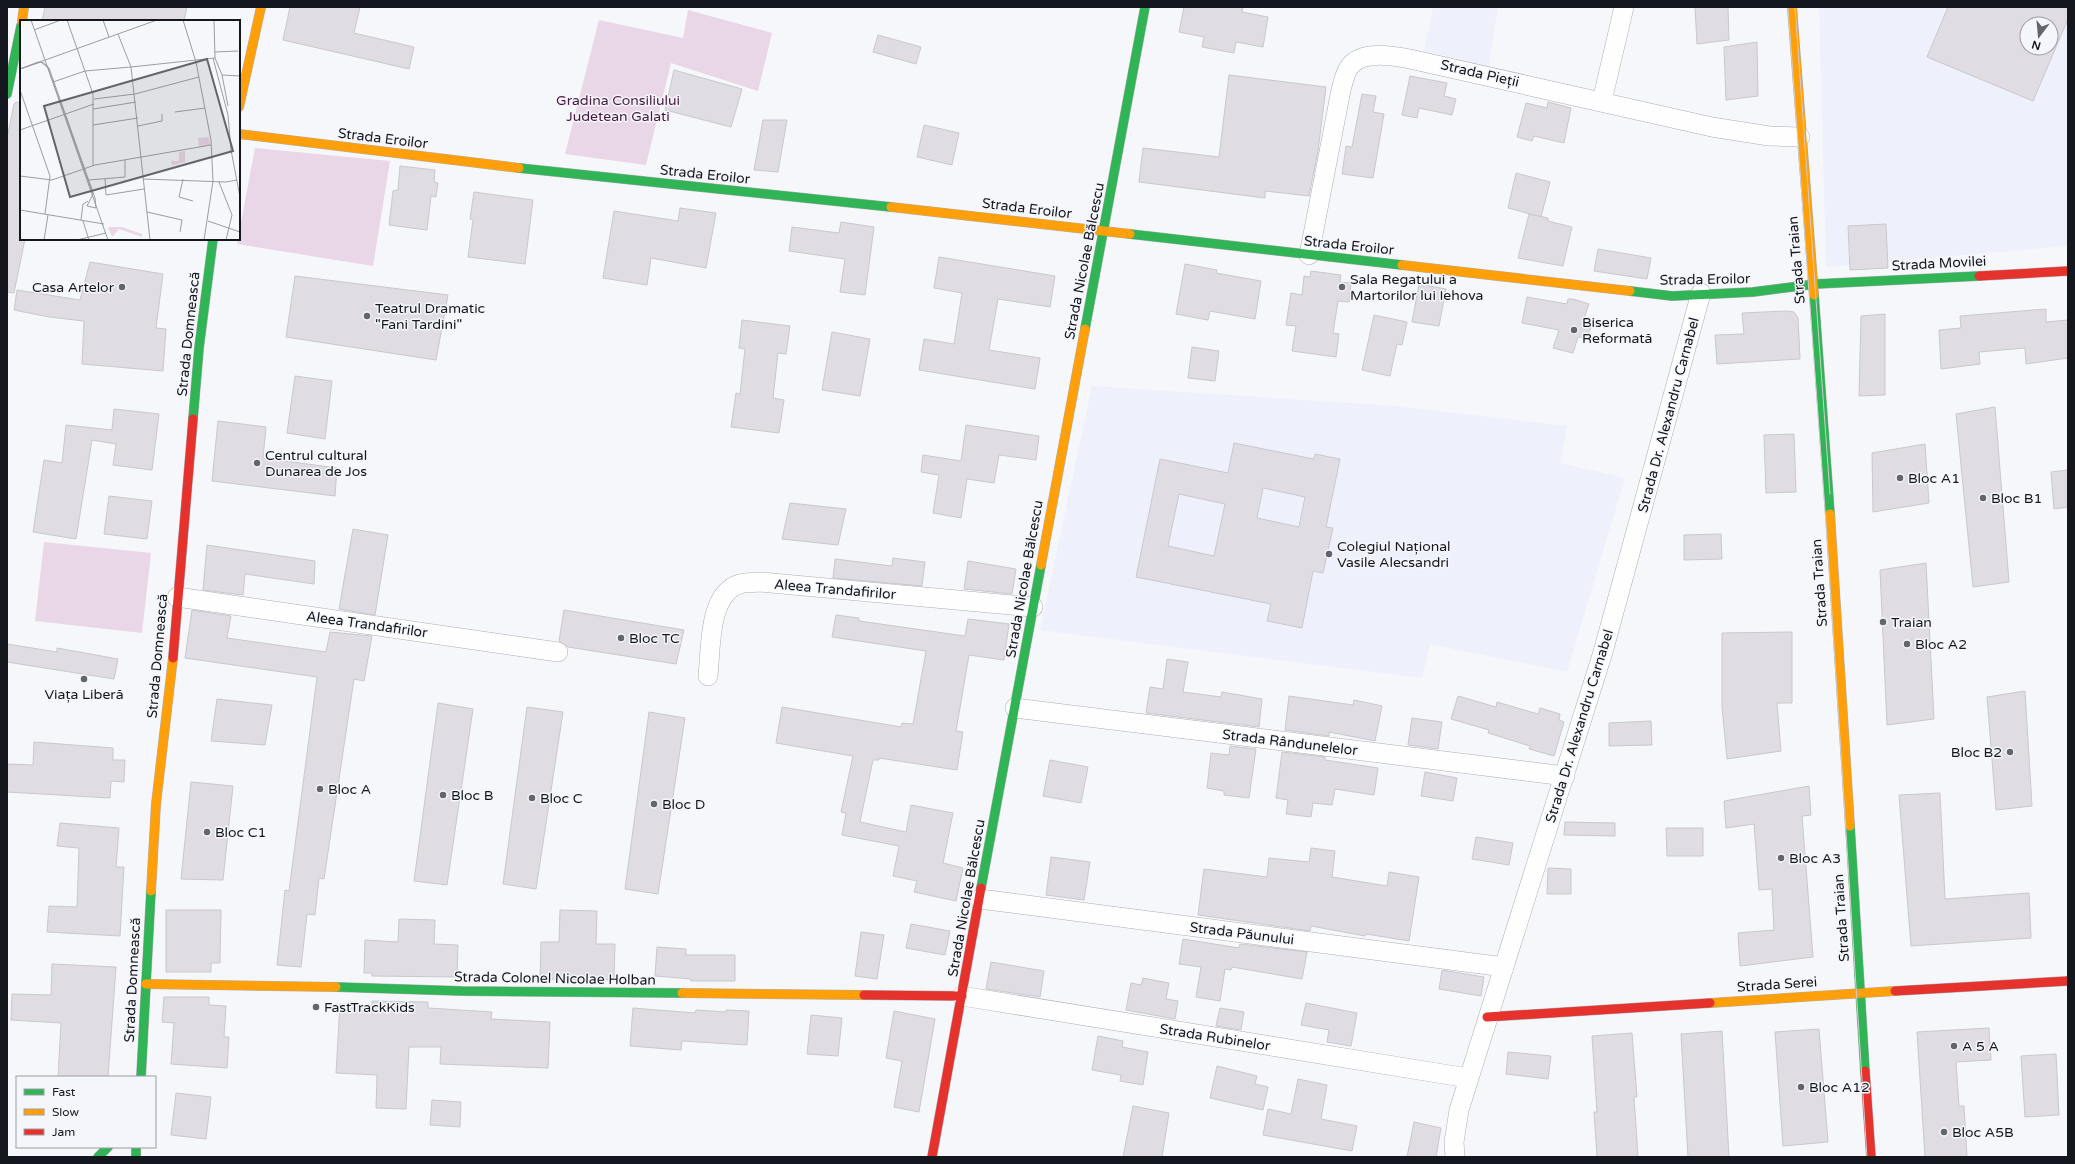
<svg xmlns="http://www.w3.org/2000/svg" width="2075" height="1164" viewBox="0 0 2075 1164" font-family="'Varela Round',sans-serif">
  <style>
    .built { fill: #eef0fc; fill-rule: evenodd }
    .green { fill: #e9d6e6 }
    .building { fill: #dfdde3; stroke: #c9c8cd; fill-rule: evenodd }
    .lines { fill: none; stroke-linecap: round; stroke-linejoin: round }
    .street-casing { stroke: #adaeb4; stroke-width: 20 }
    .fast-casing { stroke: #adaeb4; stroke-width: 10 }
    .slow-casing { stroke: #adaeb4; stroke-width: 10 }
    .jam-casing { stroke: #adaeb4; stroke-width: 10 }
    .street { stroke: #fefefe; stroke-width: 19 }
    .fast { stroke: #30b455; stroke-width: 9 }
    .slow { stroke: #ff9f0a; stroke-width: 9 }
    .jam { stroke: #e5322d; stroke-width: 9 }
    .tram { stroke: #ceced0; stroke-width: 1 }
    .poi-dot { fill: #64656c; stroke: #f5f6fb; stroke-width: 1.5 }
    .labels { text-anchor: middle; stroke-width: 3; stroke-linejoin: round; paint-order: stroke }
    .street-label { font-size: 14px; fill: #15171f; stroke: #f5f6fb }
    .park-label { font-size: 14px; fill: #48183f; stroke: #f5f6fb }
    .poi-label { font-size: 14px; fill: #15171f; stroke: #f5f6fb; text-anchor: start }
    .inset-road { fill: none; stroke: #9c9da2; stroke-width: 1 }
    .view { fill: #64656c; fill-opacity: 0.15; stroke: #64656c; stroke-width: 2 }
    .inset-edge { fill: none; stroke: #15171f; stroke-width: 2 }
  </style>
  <rect width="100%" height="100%" fill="#f6f7fa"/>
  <g class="built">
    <path d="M1433,7H1498L1489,66L1424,51Z"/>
    <path d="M1819,7H2068V246L1826,267ZM2027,24H2051V48H2027Z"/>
    <path d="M1092,386L1396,406L1567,426L1560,463L1625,478L1567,672L1430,644L1422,678L1040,630Z"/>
  </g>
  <g class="green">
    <path d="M688,10L772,33L758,91L671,63L646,165L565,154L599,20L683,38Z"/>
    <path d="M255,148L390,161L373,266L237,244Z"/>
    <path d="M44,542L151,553L142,633L35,621Z"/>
  </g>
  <g class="building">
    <path d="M45,7H187L184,21H42Z"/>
    <path d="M290,7H360L354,33L414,47L409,69L283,40Z"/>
    <path d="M1184,7H1243L1242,12L1268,17L1263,47L1236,42L1234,53L1202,47L1204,37L1179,32Z"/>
    <path d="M1695,7H1728L1729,40L1697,44Z"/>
    <path d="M1948,7H2068V19L2033,101L1927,57ZM2027,24H2051V48H2027Z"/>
    <path d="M878,35L921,47L916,64L873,52Z"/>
    <path d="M1757,42L1758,96L1726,100L1724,47Z"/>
    <path d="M674,70L742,89L731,127L665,110Z"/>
    <path d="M1229,75L1326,87L1318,151L1309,196L1265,191V198L1139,182L1143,148L1219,157Z"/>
    <path d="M1410,76L1447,83L1444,96L1456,99L1452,115L1419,108L1417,118L1402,115Z"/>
    <path d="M1362,94L1376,96L1373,112L1384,114L1373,178L1342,174L1346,146L1352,147Z"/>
    <path d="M16,102L21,103V239H25L14,293L7,292V138L14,104Z"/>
    <path d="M1548,102L1571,108L1564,143L1534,136L1532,141L1517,137L1526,103L1547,108Z"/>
    <path d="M763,120H787L778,172L754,170Z"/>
    <path d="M924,125L959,133L952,165L917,157Z"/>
    <path d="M400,166L435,170L434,182L438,183L436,197L431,196L427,230L389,225L393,191L398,190Z"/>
    <path d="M1516,173L1550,182L1541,217L1508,208Z"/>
    <path d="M474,192L533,200L525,264L468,257L473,220L470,219Z"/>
    <path d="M680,208L716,213L706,268L651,258L647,285L603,278L614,211L678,221Z"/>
    <path d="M1529,214L1548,218V221L1572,227L1563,266L1518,258Z"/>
    <path d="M841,222L874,227L865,295L840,292L845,259L789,251L792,227L839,233Z"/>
    <path d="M1886,224L1888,268L1850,270L1848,226Z"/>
    <path d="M1598,249L1651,258L1647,279L1594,271Z"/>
    <path d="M939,257L1055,276L1050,307L998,299L989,350L1040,358L1035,389L919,370L924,339L954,344L962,293L934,288Z"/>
    <path d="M90,262L163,274L156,328L166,329L163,371L82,364L84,321L49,317L14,310L17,290L80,300Z"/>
    <path d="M1185,264L1217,270L1216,273L1261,281L1255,319L1210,311L1208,320L1176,314Z"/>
    <path d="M1311,271L1341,275L1340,282L1351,283L1349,302L1338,301L1333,333L1339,334L1336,357L1292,351L1296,326L1286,325L1291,293L1302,295L1304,276L1310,277Z"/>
    <path d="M295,276L448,295L436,360L286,337Z"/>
    <path d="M1419,284L1446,289L1439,326L1412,322Z"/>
    <path d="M1527,297L1567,304L1568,299H1573L1589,304L1583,321L1592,324L1587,338L1578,337L1573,353L1553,348L1559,330L1522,323Z"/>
    <path d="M2046,309V322L2068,320V358L2026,364L2025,348L1979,352L1980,364L1941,369L1939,330L1961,328L1960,316Z"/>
    <path d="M1786,311L1794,312L1798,318L1800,359L1717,364L1715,335L1744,334L1742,313Z"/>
    <path d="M1885,314V395L1859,396L1861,316Z"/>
    <path d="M1374,315L1407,322L1402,345L1397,344L1390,376L1362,370Z"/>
    <path d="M742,320L790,326L786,354L778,353L773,398L784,400L779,433L731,427L736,393L740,394L745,349L739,348Z"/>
    <path d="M832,332L870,339L860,396L822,390Z"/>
    <path d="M1192,347L1219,351L1215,381L1188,378Z"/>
    <path d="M295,376L332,381L325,439L287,433Z"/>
    <path d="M1995,407L2009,582L1973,587L1956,414Z"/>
    <path d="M114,409L159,414L152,470L113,465L116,444L92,440L76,539L33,532L44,460L62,463L66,425L112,430Z"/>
    <path d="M218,421L266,427L263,458L337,468L335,496L212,481Z"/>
    <path d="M966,425L1039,436L1036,460L999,455L994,483L967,479L961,518L933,513L939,475L921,472L923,455L961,461Z"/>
    <path d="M1794,434L1796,492L1766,493L1764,435Z"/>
    <path d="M1234,443L1314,459L1315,454L1340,459L1326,527L1333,528L1323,573L1313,571L1302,628L1267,621L1271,604L1136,577L1160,459L1228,473ZM1263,488L1305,497L1299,527L1257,518ZM1179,494L1225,504L1214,556L1168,546Z"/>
    <path d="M1925,444L1929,503L1873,512L1872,453Z"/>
    <path d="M2068,470V507L2054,509L2051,472Z"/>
    <path d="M109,496L152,501L147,539L104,534Z"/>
    <path d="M790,503L846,509L838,545L782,539Z"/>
    <path d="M353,529L388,535L375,615L339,609Z"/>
    <path d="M1721,534L1722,559L1684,560V535Z"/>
    <path d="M207,545L315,561L314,584L245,574L243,595L203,590Z"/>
    <path d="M893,558L925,562L922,586L833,578L835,559L892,566Z"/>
    <path d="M968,561L1016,569L1012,594L964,589Z"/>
    <path d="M1926,563L1934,719L1887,725L1880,570Z"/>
    <path d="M192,610L231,616L227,638L326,652L330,632L372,636L364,681L354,679L324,879L319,878L315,915L307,914L301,967L277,965L285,890L289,891L317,677L185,658Z"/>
    <path d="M564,610L684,630L676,664L568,647L559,641Z"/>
    <path d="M836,615L859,618V621L965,636L968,619L1009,624L1004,660L969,655L956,731L963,732L957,770L879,758V760H873L860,822L906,832L911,805L953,813L943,863L963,868L956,901L914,892L917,881L893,876L899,846L842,835L846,813L841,812L853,756L776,743L782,707L901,727L902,723L913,724L926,651L832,637Z"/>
    <path d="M1792,632V703H1777L1781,751L1727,759L1722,707V633Z"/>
    <path d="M7,644L57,652V648L118,659L114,679L7,662Z"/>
    <path d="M1167,659L1188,662L1183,692L1221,697L1222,692L1262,699L1259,727L1146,713L1150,687L1163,689Z"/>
    <path d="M2025,691L2032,806L1996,810L1987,697Z"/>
    <path d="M1289,696L1353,705L1354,700L1382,706L1375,741L1329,732V736L1285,730Z"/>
    <path d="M1458,696L1496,707L1497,702L1538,714L1540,708L1560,714L1559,720L1564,722L1554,756L1529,749L1530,746L1488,733L1489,730L1451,719Z"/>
    <path d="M217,699L272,705L265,745L211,741Z"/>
    <path d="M438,703L473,709L447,885L414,881Z"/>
    <path d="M527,707L563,712L536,889L503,884Z"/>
    <path d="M649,712L685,718L658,894L625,889Z"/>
    <path d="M1412,718L1442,722L1438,749L1408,745Z"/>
    <path d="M1651,721L1652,745L1609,746V723Z"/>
    <path d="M34,742L113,748V760H125L124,782L111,781L110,798L7,792V764L33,765Z"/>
    <path d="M1230,746L1256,749L1249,798L1224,795V791L1207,788L1211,753L1229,755Z"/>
    <path d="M1282,752L1325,757V760L1378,768L1374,795L1335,789L1332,805L1313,803L1311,817L1286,814L1288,800L1276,798Z"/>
    <path d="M1050,760L1088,767L1081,803L1043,796Z"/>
    <path d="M1425,772L1457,778L1453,801L1421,796Z"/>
    <path d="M191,782L233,786L223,880L181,879Z"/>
    <path d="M1809,786L1811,815L1802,816L1813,957L1740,966L1738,933L1774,930L1772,889L1759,890L1754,824L1726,828L1724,801Z"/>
    <path d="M1940,793L1945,899L2029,893L2031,938L1911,946L1899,795Z"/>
    <path d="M1565,822L1615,823V836L1564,835Z"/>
    <path d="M60,823L119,828L116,867H124L120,936L47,932L49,906L77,907L79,848L57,846Z"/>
    <path d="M1666,828H1703V856H1667Z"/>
    <path d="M1476,837L1513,843L1509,865L1472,859Z"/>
    <path d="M1311,848L1335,851L1332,877L1387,886L1389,872L1419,877L1409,941L1366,934L1365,936L1311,926L1310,931L1198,915L1204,869L1267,877L1269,858L1309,862Z"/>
    <path d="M1051,857L1090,862L1084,900L1046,895Z"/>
    <path d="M1548,868L1571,869V894H1547Z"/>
    <path d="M166,910H221L220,963H211V972H166Z"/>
    <path d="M560,910L597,911L596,944H615L614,980L540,979L541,942H559Z"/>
    <path d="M399,919L435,920L434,944L458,945L457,977L372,976V973H364L365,940L398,942Z"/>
    <path d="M911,924L950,931L945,955L906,948Z"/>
    <path d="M861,932L884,935L877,979L855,976Z"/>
    <path d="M1183,939L1239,948L1240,944L1307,952L1302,979L1232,967L1231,970L1225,969L1220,1001L1196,997L1201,967L1179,964Z"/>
    <path d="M657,947L686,949V955H735V981H691V979L655,976Z"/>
    <path d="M991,962L1044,971L1040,997L986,989Z"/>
    <path d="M52,964L116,967L108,1077H58L61,1023L11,1020L12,994L51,995Z"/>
    <path d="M1442,970L1484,977L1481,996L1439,989Z"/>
    <path d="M1143,978L1169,983L1166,999L1178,1001L1175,1019L1126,1010L1131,983L1141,985Z"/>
    <path d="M164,997H209V1005L226,1006L224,1037H229L227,1068L171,1064L174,1023L162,1022Z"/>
    <path d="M372,1001L428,1002V1008L492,1012L491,1019L550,1022L548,1068L440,1064L441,1047H409L406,1109L376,1108L377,1075L336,1073L340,1004L372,1006Z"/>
    <path d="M1306,1003L1357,1013L1351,1046L1327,1042L1329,1030L1301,1025Z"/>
    <path d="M633,1008L695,1013L696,1010L726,1012V1010L749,1011L747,1045L682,1041L681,1050L630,1046Z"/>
    <path d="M1220,1008L1244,1012L1241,1030L1216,1026Z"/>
    <path d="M894,1011L935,1019L919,1112L894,1107L902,1061L886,1058Z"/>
    <path d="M811,1015L842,1018L838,1056L807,1054Z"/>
    <path d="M1989,1028L1991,1060L1956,1062L1959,1106H1964L1967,1157H1925L1917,1032Z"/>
    <path d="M1819,1029L1828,1142L1783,1146L1775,1032Z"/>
    <path d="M1722,1031L1729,1157H1688L1681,1034Z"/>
    <path d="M1632,1033L1637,1097H1634L1638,1157H1597L1594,1112H1597L1592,1036Z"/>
    <path d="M1098,1036L1123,1041L1122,1047L1148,1052L1143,1085L1120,1081L1121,1075L1092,1070Z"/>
    <path d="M1508,1052L1551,1056L1548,1079L1506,1074Z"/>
    <path d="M2056,1054L2059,1115L2025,1117L2021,1056Z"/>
    <path d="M1217,1066L1257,1076L1255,1084L1268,1087L1263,1110L1210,1098Z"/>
    <path d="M1298,1079L1327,1085L1321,1119L1357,1126L1352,1151L1263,1135L1268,1109L1291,1114Z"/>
    <path d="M176,1093L211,1097L206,1139L171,1135Z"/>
    <path d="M432,1100L461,1102L460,1127L430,1125Z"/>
    <path d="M1133,1106L1169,1113L1162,1157H1123Z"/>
    <path d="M1414,1122L1441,1128L1436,1157H1407Z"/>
  </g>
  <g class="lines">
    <defs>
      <g id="street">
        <path d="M1602,101L1624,7"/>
        <path d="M1309,255L1341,90C1343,83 1345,72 1350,66C1362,50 1393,56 1410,59L1712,127L1769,136L1800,137"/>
        <path d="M177,597L558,652"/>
        <path d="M708,676C711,649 708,593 740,584C746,582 755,583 761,582L1033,607"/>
        <path d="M1015,708L1565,776"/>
        <path d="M980,899L1504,967"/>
        <path d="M962,996L1468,1078"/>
        <path d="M1455,1157L1454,1142L1459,1110L1603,652L1701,293"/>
      </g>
      <g id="fast">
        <path d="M7,94L21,26"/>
        <path d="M519,168L891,207"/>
        <path d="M1130,234L1402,265"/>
        <path d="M1630,291L1672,296L1753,292L1816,284L1979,276"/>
        <path d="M1814,295L1830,514"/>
        <path d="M1085,329L1145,7"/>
        <path d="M193,419L199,348L213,239"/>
        <path d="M1850,826L1865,1071"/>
        <path d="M981,888L1041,565"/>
        <path d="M336,987L462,991L682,993"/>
        <path d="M141,1077L151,891"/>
        <path d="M136,1147V1157"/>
        <path d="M98,1157L108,1147"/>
      </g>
      <g id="slow">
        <path d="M1792,7L1814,295"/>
        <path d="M22,21L24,7"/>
        <path d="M239,107L261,7"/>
        <path d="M239,134L519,168"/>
        <path d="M891,207L1130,234"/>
        <path d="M1402,265L1630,291"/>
        <path d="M1830,514L1850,826"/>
        <path d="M1041,565L1085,329"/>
        <path d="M151,891L156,804L173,658"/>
        <path d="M146,984L336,987"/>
        <path d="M682,993L864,995"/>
        <path d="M1710,1003L1895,991"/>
      </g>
      <g id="jam">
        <path d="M1979,276L2068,271"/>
        <path d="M173,658L193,419"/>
        <path d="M1895,991L2068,981"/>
        <path d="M864,995L962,996"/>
        <path d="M1487,1017L1710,1003"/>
        <path d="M1865,1071L1871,1157"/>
        <path d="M932,1157L981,888"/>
      </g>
    </defs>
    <use href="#street" class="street-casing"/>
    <use href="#fast" class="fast-casing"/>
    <use href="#slow" class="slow-casing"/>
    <use href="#jam" class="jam-casing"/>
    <use href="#street" class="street"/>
    <use href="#fast" class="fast"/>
    <use href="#slow" class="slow"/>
    <use href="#jam" class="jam"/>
    <g class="tram">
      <path d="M1788,7L1827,537L1867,1157"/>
      <path d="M1795,7L1830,494"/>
    </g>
  </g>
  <g class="poi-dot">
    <circle cx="122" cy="287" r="4"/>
    <circle cx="1342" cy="287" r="4"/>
    <circle cx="367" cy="316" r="4"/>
    <circle cx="1574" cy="330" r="4"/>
    <circle cx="257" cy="463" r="4"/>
    <circle cx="1900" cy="478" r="4"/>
    <circle cx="1983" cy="498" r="4"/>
    <circle cx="1329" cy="554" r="4"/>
    <circle cx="1883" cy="622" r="4"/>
    <circle cx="621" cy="638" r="4"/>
    <circle cx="1907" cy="644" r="4"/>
    <circle cx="84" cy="679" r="4"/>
    <circle cx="2010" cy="752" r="4"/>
    <circle cx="320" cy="789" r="4"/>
    <circle cx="443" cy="795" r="4"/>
    <circle cx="532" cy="798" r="4"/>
    <circle cx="654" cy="804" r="4"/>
    <circle cx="207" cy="832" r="4"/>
    <circle cx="1781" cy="858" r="4"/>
    <circle cx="316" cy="1007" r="4"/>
    <circle cx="1954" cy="1046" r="4"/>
    <circle cx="1801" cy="1087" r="4"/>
    <circle cx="1944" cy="1132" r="4"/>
  </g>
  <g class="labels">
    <g class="street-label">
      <text transform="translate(1480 73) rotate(13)" y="5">Strada Pieții</text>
      <text transform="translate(383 138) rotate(7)" y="5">Strada Eroilor</text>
      <text transform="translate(705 174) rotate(6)" y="5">Strada Eroilor</text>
      <text transform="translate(1027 208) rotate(7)" y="5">Strada Eroilor</text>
      <text transform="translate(1349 245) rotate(6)" y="5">Strada Eroilor</text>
      <text transform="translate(1796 260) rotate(-95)" y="5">Strada Traian</text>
      <text transform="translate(1084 261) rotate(-79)" y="5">Strada Nicolae Bălcescu</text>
      <text transform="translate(1939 263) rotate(-3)" y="5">Strada Movilei</text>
      <text transform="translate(1705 279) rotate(-1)" y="5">Strada Eroilor</text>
      <text transform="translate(188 334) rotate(-84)" y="5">Strada Domnească</text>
      <text transform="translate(1668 415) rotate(-75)" y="5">Strada Dr. Alexandru Carnabel</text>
      <text transform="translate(1024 579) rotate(-80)" y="5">Strada Nicolae Bălcescu</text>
      <text transform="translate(1819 583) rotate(-94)" y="5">Strada Traian</text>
      <text transform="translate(835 589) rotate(5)" y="5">Aleea Trandafirilor</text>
      <text transform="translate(367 624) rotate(8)" y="5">Aleea Trandafirilor</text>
      <text transform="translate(157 656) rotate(-85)" y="5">Strada Domnească</text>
      <text transform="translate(1579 726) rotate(-73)" y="5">Strada Dr. Alexandru Carnabel</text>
      <text transform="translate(1290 742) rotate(7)" y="5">Strada Rândunelelor</text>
      <text transform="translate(966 898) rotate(-80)" y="5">Strada Nicolae Bălcescu</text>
      <text transform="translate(1841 918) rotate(-94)" y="5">Strada Traian</text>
      <text transform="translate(1242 933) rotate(7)" y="5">Strada Păunului</text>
      <text transform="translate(555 978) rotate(1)" y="5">Strada Colonel Nicolae Holban</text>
      <text transform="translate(132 980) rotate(-87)" y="5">Strada Domnească</text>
      <text transform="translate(1777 984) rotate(-4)" y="5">Strada Serei</text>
      <text transform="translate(1215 1037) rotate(9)" y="5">Strada Rubinelor</text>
    </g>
    <g class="park-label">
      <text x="618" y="105">Gradina Consiliului<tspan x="618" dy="16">Judetean Galati</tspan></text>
    </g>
    <g class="poi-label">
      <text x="1350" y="284">Sala Regatului a<tspan x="1350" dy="16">Martorilor lui Iehova</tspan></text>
      <text x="114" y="292" text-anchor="end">Casa Artelor</text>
      <text x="375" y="313">Teatrul Dramatic<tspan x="375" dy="16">"Fani Tardini"</tspan></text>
      <text x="1582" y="327">Biserica<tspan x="1582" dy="16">Reformată</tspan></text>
      <text x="265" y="460">Centrul cultural<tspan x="265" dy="16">Dunarea de Jos</tspan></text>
      <text x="1908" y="483">Bloc A1</text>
      <text x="1991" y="503">Bloc B1</text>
      <text x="1337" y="551">Colegiul Național<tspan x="1337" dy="16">Vasile Alecsandri</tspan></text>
      <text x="1891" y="627">Traian</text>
      <text x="629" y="643">Bloc TC</text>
      <text x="1915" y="649">Bloc A2</text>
      <text x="84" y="699" text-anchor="middle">Viața Liberă</text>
      <text x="2002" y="757" text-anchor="end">Bloc B2</text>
      <text x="328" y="794">Bloc A</text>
      <text x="451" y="800">Bloc B</text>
      <text x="540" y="803">Bloc C</text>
      <text x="662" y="809">Bloc D</text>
      <text x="215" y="837">Bloc C1</text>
      <text x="1789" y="863">Bloc A3</text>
      <text x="324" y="1012">FastTrackKids</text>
      <text x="1962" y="1051">A 5 A</text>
      <text x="1809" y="1092">Bloc A12</text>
      <text x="1952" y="1137">Bloc A5B</text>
    </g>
  </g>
  <g transform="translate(20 20)">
    <rect width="220" height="220" fill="#f6f7fa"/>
    <path d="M189,117L190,125L179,127L178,118ZM165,131V142L152,145L151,141H159V132ZM88,207H102L122,214V217L99,209L92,217Z" fill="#e9d6e6"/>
    <path class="inset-road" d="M11,0L88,220M47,0L73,74V146M83,0L89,17M163,0L176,42L191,120L193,161L184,220M194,0L195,38M14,10L41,0M195,32L218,31M193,38L208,95L211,130L220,177M0,49L137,0M0,49L18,42H22L25,44L29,48L75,178L76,188L67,186L73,174L28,48L21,42L0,49M202,55L208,86M33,62L65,51L111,47L98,14M0,70L30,156L25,194M74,79L115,74L179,57M73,89L116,82M155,92L185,88M73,105L118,98M118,106L142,101V94M0,110L74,84M0,156L32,160L75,145L191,125M85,159L86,175L124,169M123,159L206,162L217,160M163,159L159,177L173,181M69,160L105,157V140M199,162L212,195L206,220M0,190L84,204M127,192L162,200L160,212M61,200L63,184L68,181M63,201L69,220M188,201L220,212M24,220L28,195M57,220L86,213M130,220L111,47L195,38L202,55L220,56"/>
    <path class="view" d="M187,39L213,131L50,177L24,86Z"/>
    <rect width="220" height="220" class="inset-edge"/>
  </g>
  <rect width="2075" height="1164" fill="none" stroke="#15171f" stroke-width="16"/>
  <rect x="16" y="1076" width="140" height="72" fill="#f5f6fb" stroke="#9b9da3"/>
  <rect x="24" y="1089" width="20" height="6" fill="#30b455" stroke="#9b9da3"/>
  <text x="52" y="1096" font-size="12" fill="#15171f">Fast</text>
  <rect x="24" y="1109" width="20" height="6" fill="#ff9f0a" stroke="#9b9da3"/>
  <text x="52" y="1116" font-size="12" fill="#15171f">Slow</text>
  <rect x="24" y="1129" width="20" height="6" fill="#e5322d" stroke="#9b9da3"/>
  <text x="52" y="1136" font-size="12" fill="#15171f">Jam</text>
  <g transform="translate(2039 36) rotate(196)"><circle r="19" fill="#f5f6fb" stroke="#9b9da3"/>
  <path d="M0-3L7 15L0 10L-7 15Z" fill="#64656c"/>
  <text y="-6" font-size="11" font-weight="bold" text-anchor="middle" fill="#15171f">N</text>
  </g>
</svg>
